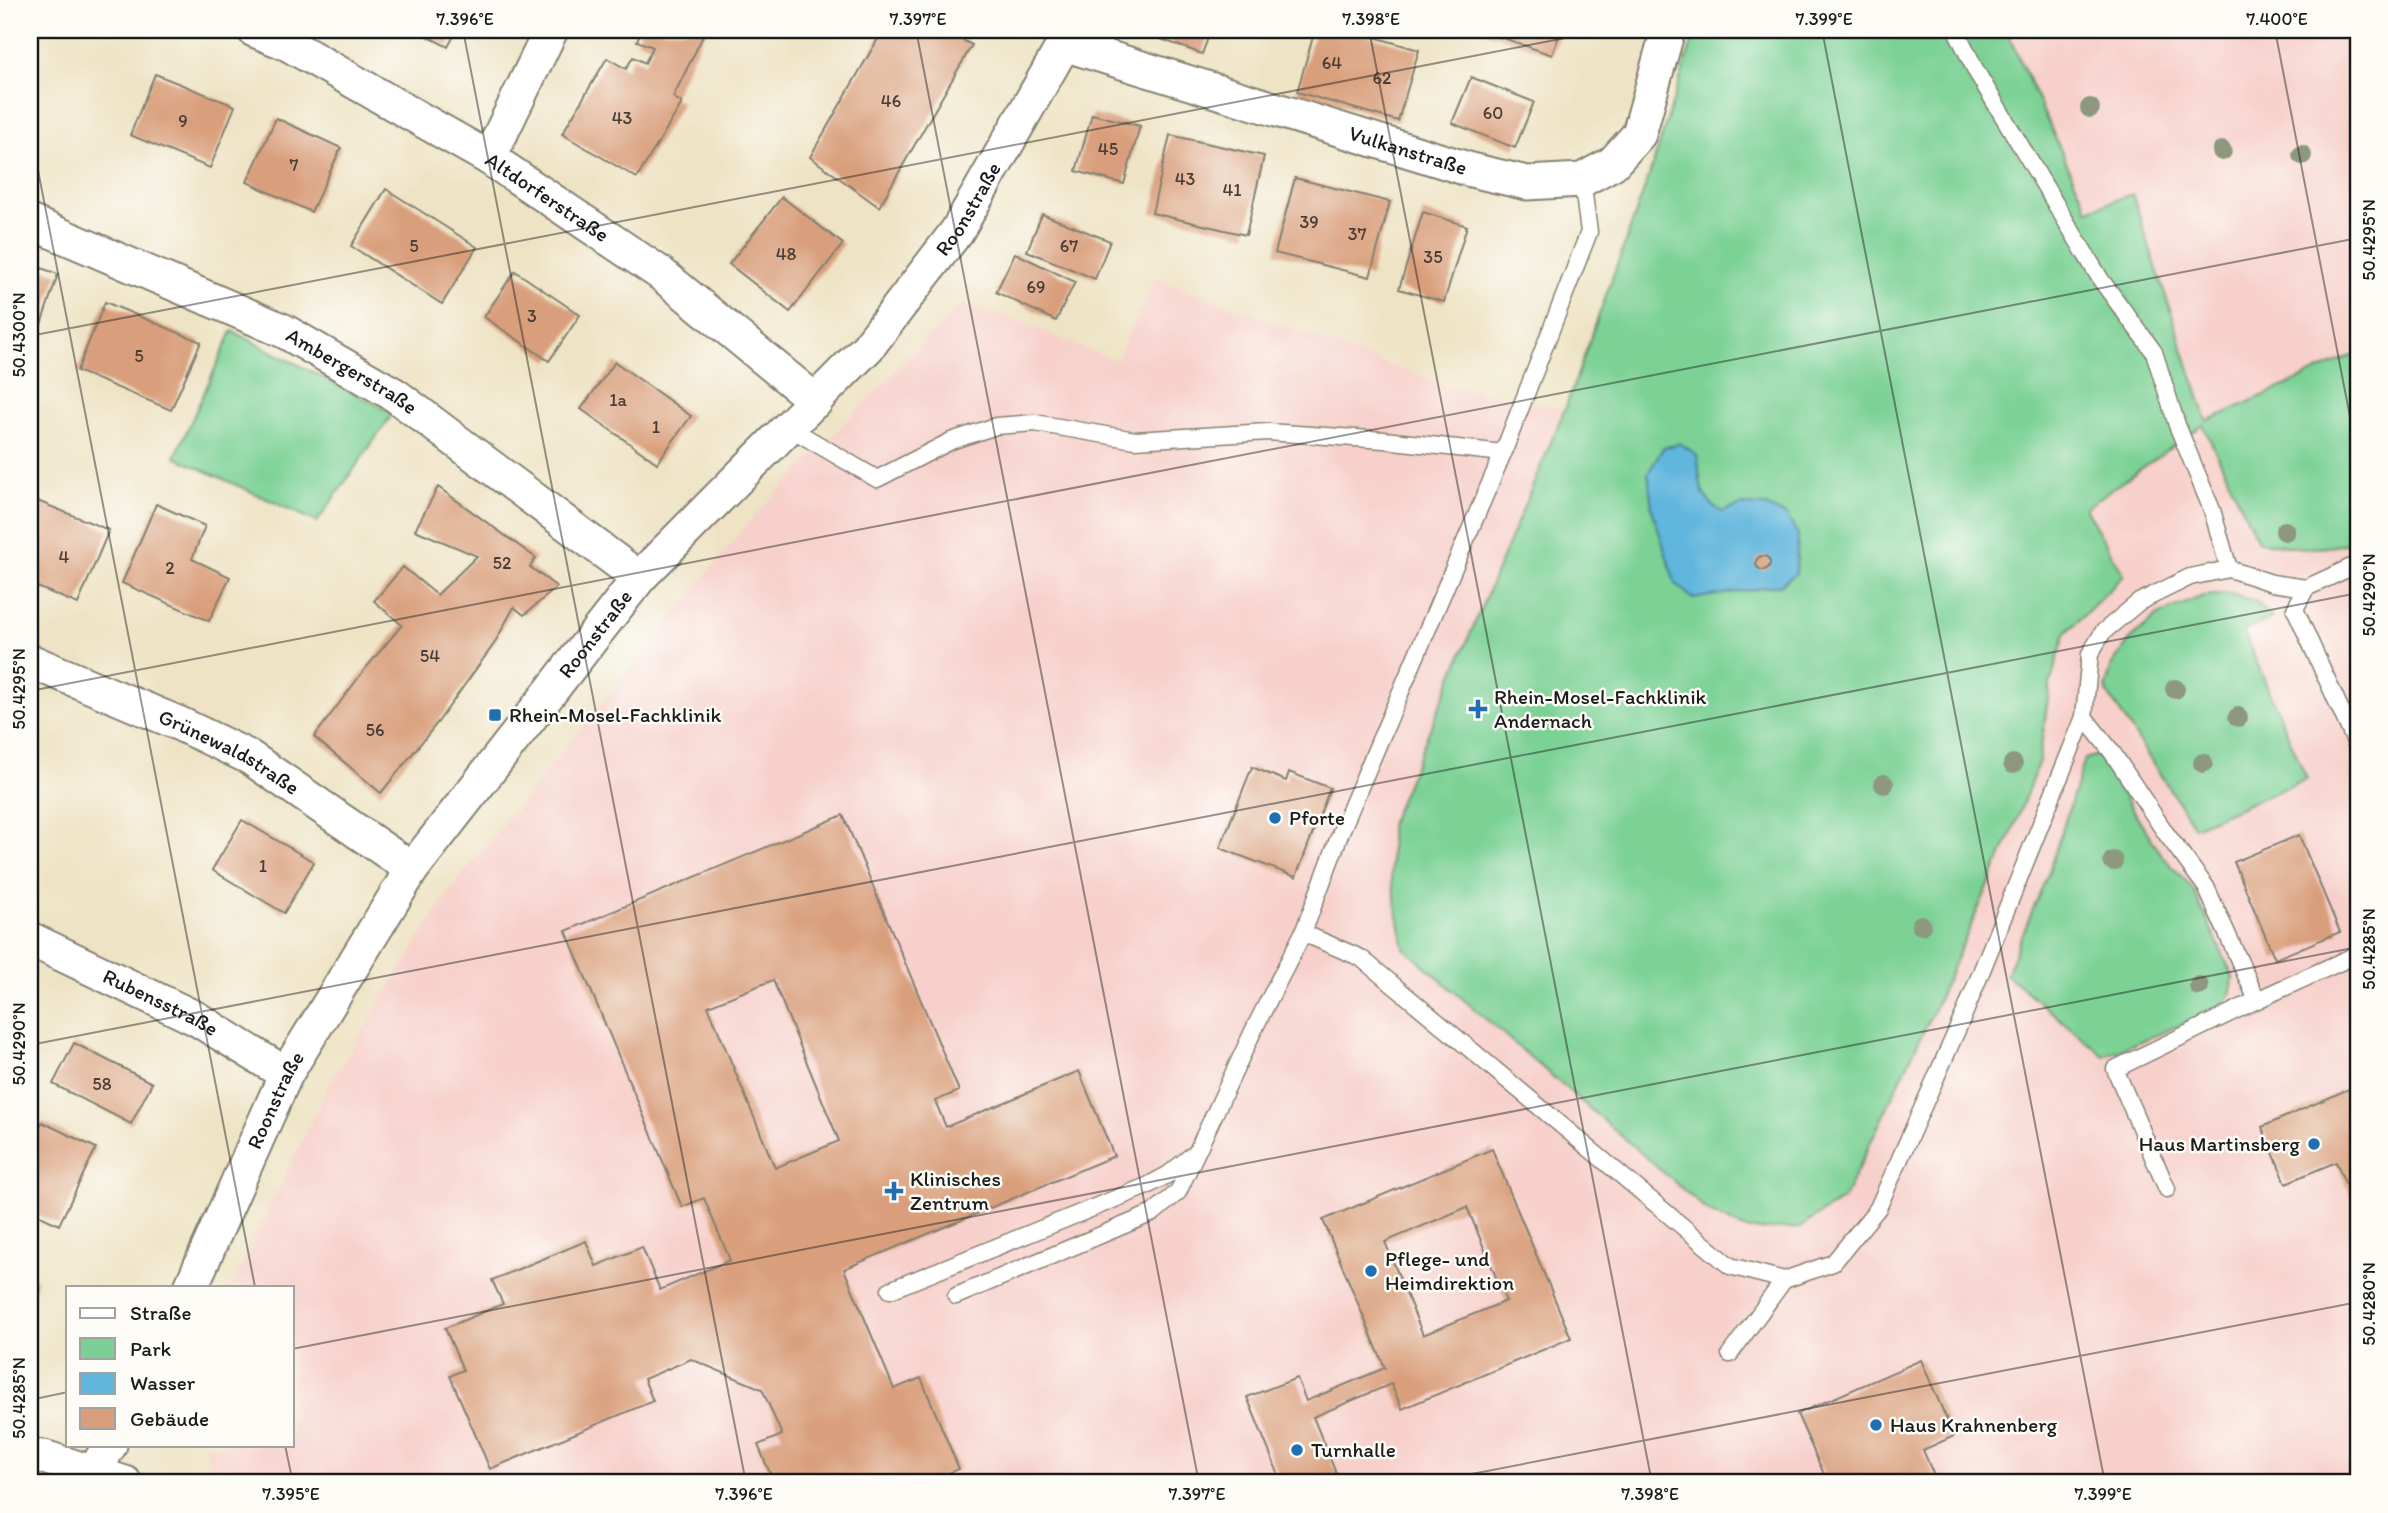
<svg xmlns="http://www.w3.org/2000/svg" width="2388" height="1513" viewBox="0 0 2388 1513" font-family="Itim,sans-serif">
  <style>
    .built { fill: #f7d0cb }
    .green { fill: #7bd195; stroke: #4c7658; stroke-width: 2 }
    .water { fill: #60b6dd; stroke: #3e697c; stroke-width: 2 }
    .building { fill: #d99f7c; fill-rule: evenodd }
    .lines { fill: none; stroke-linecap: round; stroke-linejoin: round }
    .service-casing { stroke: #858070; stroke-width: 19 }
    .minor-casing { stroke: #858070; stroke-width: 37 }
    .service { stroke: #fff; stroke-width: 16 }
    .minor { stroke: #fff; stroke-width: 33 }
    .tree { fill: #8d987f }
    .ticks { fill: none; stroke: #1c1c1c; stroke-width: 2; stroke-opacity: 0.45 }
    .poi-dot { fill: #1f6fb2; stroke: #fdfcf7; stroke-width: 2.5 }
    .labels { text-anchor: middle; stroke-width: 5; stroke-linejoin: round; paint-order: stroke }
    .number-label { font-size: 18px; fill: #4b3d34 }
    .street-label { font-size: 21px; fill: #1c1c1c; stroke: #fdfcf7 }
    .poi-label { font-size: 21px; fill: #1c1c1c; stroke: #fdfcf7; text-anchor: start }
    .neatline { fill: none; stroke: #1c1c1c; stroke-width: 2.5 }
    .ticks-label { font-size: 18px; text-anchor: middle; fill: #1c1c1c }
  </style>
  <rect width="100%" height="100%" fill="#fdfcf7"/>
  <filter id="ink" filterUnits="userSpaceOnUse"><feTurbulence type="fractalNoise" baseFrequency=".0143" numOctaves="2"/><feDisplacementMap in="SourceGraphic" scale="14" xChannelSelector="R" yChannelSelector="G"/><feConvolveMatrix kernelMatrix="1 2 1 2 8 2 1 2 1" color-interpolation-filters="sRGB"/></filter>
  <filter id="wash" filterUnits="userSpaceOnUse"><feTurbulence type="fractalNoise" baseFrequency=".00686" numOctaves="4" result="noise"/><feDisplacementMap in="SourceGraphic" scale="28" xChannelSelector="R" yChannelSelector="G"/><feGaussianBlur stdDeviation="1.57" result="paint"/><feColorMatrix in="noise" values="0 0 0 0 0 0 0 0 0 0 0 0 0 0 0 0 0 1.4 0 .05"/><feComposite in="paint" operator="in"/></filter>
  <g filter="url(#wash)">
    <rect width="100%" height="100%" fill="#eee3c4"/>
    <path class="built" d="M1696,30H2358V1483H238L212,1469L203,1445H292V1287H231L326,1090L447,894L747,524L959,305L1007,317L1116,361L1155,278L1446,386L1565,409L1649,176Z"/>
    <g class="green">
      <path d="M1696,30H2006L2088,210L2132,194L2207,421L2358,353V539C2325,553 2293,548 2258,541L2203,425L2085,508L2124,575L2065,634L2050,684L2039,761L2012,832L1935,1007L1844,1198L1799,1228L1749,1230L1709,1212L1404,948L1391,877L1390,824L1565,409L1649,176Z"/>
      <path d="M232,331L393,413L317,522L175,457Z"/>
      <path d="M2230,594L2255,601L2272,618L2243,631L2307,779L2194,827L2105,689L2112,665L2129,641L2158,615L2203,596Z"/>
      <path d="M2097,755L2162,855L2193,889L2233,977L2231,992L2223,1008L2104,1056L2006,974L2049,871L2085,759Z"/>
    </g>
    <path class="water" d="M1680,443L1697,455C1702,482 1695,495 1722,512L1743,505L1766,506L1787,516L1798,535L1796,573L1780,585L1693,599L1675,583L1652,509L1648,473L1663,448Z"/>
    <g id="blocks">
      <g class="building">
        <path d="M415,30H457L448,47Z"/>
        <path d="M641,30H706L673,97L682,103L637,178L562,134L607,58L626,69L633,57L645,63L653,47L637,41Z"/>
        <path d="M883,30H943L972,45L879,207L810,157Z"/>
        <path d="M1136,30H1211L1202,54Z"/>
        <path d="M1315,30H1350L1419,50L1398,121L1297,92Z"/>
        <path d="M1480,30H1561L1552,55Z"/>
        <path d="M155,74L235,106L210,168L130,135Z"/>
        <path d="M1471,77L1534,102L1515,148L1452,123Z"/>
        <path d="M1092,114L1140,126L1124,184L1076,171Z"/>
        <path d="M276,118L341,148L311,212L247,182Z"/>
        <path d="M1170,135L1264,156L1246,235L1152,213Z"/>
        <path d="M1295,178L1390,202L1370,277L1275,253Z"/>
        <path d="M386,189L477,247L442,304L351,246Z"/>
        <path d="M782,197L843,244L790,312L729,264Z"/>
        <path d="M1423,212L1467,226L1444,302L1399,289Z"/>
        <path d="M1042,214L1110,241L1095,279L1027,251Z"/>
        <path d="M1015,253L1075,282L1056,321L996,292Z"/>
        <path d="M30,264L58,274L38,333L30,331Z"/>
        <path d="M515,271L580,315L549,361L484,317Z"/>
        <path d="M105,302L201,342L171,410L77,371Z"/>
        <path d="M615,362L691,416L657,463L581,409Z"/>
        <path d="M438,487L536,558L530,567L557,587L524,615L514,607L494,644L438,722L381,793L314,737L365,669L402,625L374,601L403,567L437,595L477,556L415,530Z"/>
        <path d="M30,498L109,530L78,604L30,584Z"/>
        <path d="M156,504L205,526L192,559L230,577L209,621L122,583Z"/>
        <circle cx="1763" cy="563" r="7"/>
        <path d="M1252,767L1286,781L1289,772L1330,788L1296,877L1220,848Z"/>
        <path d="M843,815L959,1091L935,1101L946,1127L1079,1071L1114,1156L844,1269L894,1389L921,1378L959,1469L934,1479L936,1483H774L758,1445L782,1435L762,1389L691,1359L644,1379L653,1401L490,1469L450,1376L463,1370L445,1328L503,1304L492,1280L586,1241L596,1266L642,1247L660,1290L730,1260L704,1198L682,1207L566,931ZM773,980L839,1141L775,1168L708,1006Z"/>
        <path d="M242,820L314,862L284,913L212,870Z"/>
        <path d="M2299,835L2340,932L2275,959L2234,862Z"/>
        <path d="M74,1043L152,1083L131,1124L53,1084Z"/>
        <path d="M2358,1085V1213L2336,1162L2286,1183L2262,1127Z"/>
        <path d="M42,1122L96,1148L59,1225L30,1211V1147Z"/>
        <path d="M1492,1149L1571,1338L1402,1409L1391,1384L1313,1417L1340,1483H1282L1247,1397L1297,1378L1306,1401L1385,1368L1323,1220ZM1467,1207L1506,1301L1423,1335L1385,1242Z"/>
        <path d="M30,1278L37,1279L31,1306H30Z"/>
        <path d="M1921,1360L1954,1436L1923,1450L1937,1483H1828L1797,1414Z"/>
      </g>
    </g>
  </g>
  <g filter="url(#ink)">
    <use href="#blocks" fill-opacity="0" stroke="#858070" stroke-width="2"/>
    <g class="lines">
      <defs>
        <g id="service">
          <path d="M1956,30L1976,71L2101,280L2154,352L2177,425L2212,510L2229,569"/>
          <path d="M790,428L877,479L951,441L996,426L1035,423L1135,440L1268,432L1384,440L1503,453"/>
          <path d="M2306,588L2358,564"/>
          <path d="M2084,717L2112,752L2165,832L2206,887L2257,1000L2115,1069L2167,1189"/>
          <path d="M1303,933L1361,958L1730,1266L1784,1280L1833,1263L1878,1208L1965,1012L2084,717L2090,654L2103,632L2139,602L2190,577L2229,569L2272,583L2306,588L2295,609L2358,748"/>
          <path d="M2257,1000L2358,954"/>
          <path d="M890,1290L1147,1186L1169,1174L1191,1156"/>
          <path d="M956,1296L1153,1213L1178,1192L1256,1025L1303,933L1342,829L1503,453L1589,232L1582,180"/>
          <path d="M1730,1354L1784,1280"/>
        </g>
        <g id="minor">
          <path id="s1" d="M254,30L286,43L489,158L660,273L816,401"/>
          <path id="s2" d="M1064,44L1471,170L1527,183L1582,180L1613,163L1639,134L1668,30"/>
          <path d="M489,158L551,30"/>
          <path id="s3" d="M30,222L284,331L395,395L639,578"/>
          <path id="s4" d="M30,661L180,724L249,757L412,869"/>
          <path id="s5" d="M30,939L197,1019L286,1074"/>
          <path id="s6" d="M191,1287L286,1074L412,869L639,578L868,347L957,231L1064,44L1069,30"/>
          <path d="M30,1455L44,1457L125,1483"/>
          <path d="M89,1483L93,1473L110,1445"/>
        </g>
      </defs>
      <use href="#service" class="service-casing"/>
      <use href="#minor" class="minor-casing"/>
      <use href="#service" class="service"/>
      <use href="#minor" class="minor"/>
    </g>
    <g class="tree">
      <circle cx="2090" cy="108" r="10"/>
      <circle cx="2222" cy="151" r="10"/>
      <circle cx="2302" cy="155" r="10"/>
      <circle cx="2285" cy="531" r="10"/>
      <circle cx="2175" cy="689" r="10"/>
      <circle cx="2238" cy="717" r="10"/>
      <circle cx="2203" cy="763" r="10"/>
      <circle cx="2013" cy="764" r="10"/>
      <circle cx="1884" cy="784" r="10"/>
      <circle cx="2113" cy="861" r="10"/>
      <circle cx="1921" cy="925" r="10"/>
      <circle cx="2199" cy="986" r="10"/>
    </g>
  </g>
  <path class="ticks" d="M463,30L746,1483M916,30L1199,1483M1369,30L1652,1483M1822,30L2105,1483M2275,30L2358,458M30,129L255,1287M30,336L1607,30M30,691L2358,238M30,1045L2358,593M292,1349L2358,947M30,1400L68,1392M285,1445L293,1483M1425,1483L2358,1302"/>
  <g class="poi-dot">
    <path d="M1474.5 698.5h7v7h7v7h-7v7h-7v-7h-7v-7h7z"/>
    <rect x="488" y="708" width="14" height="14" rx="3.5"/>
    <circle cx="1275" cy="818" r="7"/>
    <circle cx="2314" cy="1144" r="7"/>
    <path d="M890.5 1180.5h7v7h7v7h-7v7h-7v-7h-7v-7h7z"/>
    <circle cx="1371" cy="1271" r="7"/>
    <circle cx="1876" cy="1425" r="7"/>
    <circle cx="1297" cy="1450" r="7"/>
  </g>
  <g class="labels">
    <g class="number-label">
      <text x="1332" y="69">64</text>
      <text x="1382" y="84">62</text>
      <text x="891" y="107">46</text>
      <text x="1493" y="119">60</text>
      <text x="622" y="124">43</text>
      <text x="183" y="127">9</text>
      <text x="1108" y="155">45</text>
      <text x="294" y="171">7</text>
      <text x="1185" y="185">43</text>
      <text x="1232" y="196">41</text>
      <text x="1309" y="228">39</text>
      <text x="1357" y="240">37</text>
      <text x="414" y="252">5</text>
      <text x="1069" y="252">67</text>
      <text x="786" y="260">48</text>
      <text x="1433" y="263">35</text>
      <text x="1036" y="293">69</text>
      <text x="532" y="322">3</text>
      <text x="139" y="362">5</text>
      <text x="618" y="406">1a</text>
      <text x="656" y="433">1</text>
      <text x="64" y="563">4</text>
      <text x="502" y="569">52</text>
      <text x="170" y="574">2</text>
      <text x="430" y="662">54</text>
      <text x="375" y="736">56</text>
      <text x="263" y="872">1</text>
      <text x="102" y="1090">58</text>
    </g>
    <g class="street-label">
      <text dy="7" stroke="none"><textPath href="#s2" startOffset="360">Vulkanstraße</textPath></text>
      <text dy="7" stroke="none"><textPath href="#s1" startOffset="338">Altdorferstraße</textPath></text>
      <text dy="7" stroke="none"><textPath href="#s6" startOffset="1339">Roonstraße</textPath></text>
      <text dy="7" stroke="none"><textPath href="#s3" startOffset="355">Ambergerstraße</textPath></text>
      <text dy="7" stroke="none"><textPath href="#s6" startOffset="772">Roonstraße</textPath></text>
      <text dy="7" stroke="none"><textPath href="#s4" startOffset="219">Grünewaldstraße</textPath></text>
      <text dy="7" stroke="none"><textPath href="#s5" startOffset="145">Rubensstraße</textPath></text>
      <text dy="7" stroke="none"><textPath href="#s6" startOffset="205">Roonstraße</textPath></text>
    </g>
    <g class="poi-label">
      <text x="1494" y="704">Rhein-Mosel-Fachklinik<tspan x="1494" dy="24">Andernach</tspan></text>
      <text x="509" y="722">Rhein-Mosel-Fachklinik</text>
      <text x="1289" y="825">Pforte</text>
      <text x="2300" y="1151" text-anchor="end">Haus Martinsberg</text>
      <text x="910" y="1186">Klinisches<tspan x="910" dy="24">Zentrum</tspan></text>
      <text x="1385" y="1266">Pflege- und<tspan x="1385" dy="24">Heimdirektion</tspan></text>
      <text x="1890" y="1432">Haus Krahnenberg</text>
      <text x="1311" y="1457">Turnhalle</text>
    </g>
  </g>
  <rect width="2388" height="1513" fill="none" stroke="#fdfcf7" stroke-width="77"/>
  <rect x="66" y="1286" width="228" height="161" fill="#fdfcf7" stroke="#a3a29f" stroke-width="2"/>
  <rect x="80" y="1308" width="35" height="10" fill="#ffffff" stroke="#a3a29f" stroke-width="2"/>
  <text x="130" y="1320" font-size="21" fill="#1c1c1c">Straße</text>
  <rect x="80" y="1338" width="35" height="21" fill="#7bd195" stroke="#a3a29f" stroke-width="2"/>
  <text x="130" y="1356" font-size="21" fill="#1c1c1c">Park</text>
  <rect x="80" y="1373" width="35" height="21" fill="#60b6dd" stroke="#a3a29f" stroke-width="2"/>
  <text x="130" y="1390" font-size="21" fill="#1c1c1c">Wasser</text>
  <rect x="80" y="1408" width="35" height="21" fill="#d99f7c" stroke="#a3a29f" stroke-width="2"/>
  <text x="130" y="1426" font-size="21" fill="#1c1c1c">Gebäude</text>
  <rect x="38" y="38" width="2312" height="1436" class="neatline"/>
  <g class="ticks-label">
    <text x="465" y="25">7.396°E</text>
    <text x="918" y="25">7.397°E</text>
    <text x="1371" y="25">7.398°E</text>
    <text x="1824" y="25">7.399°E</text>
    <text x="2277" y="25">7.400°E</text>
    <text transform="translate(2369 240) rotate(-90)" y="6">50.4295°N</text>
    <text transform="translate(19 335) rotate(-90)" y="6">50.4300°N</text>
    <text transform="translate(2369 595) rotate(-90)" y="6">50.4290°N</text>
    <text transform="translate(19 689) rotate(-90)" y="6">50.4295°N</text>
    <text transform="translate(2369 949) rotate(-90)" y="6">50.4285°N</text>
    <text transform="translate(19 1044) rotate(-90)" y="6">50.4290°N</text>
    <text transform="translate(2369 1304) rotate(-90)" y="6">50.4280°N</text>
    <text transform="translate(19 1398) rotate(-90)" y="6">50.4285°N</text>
    <text x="291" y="1500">7.395°E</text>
    <text x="744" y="1500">7.396°E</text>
    <text x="1197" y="1500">7.397°E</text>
    <text x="1650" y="1500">7.398°E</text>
    <text x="2103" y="1500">7.399°E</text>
  </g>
</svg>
